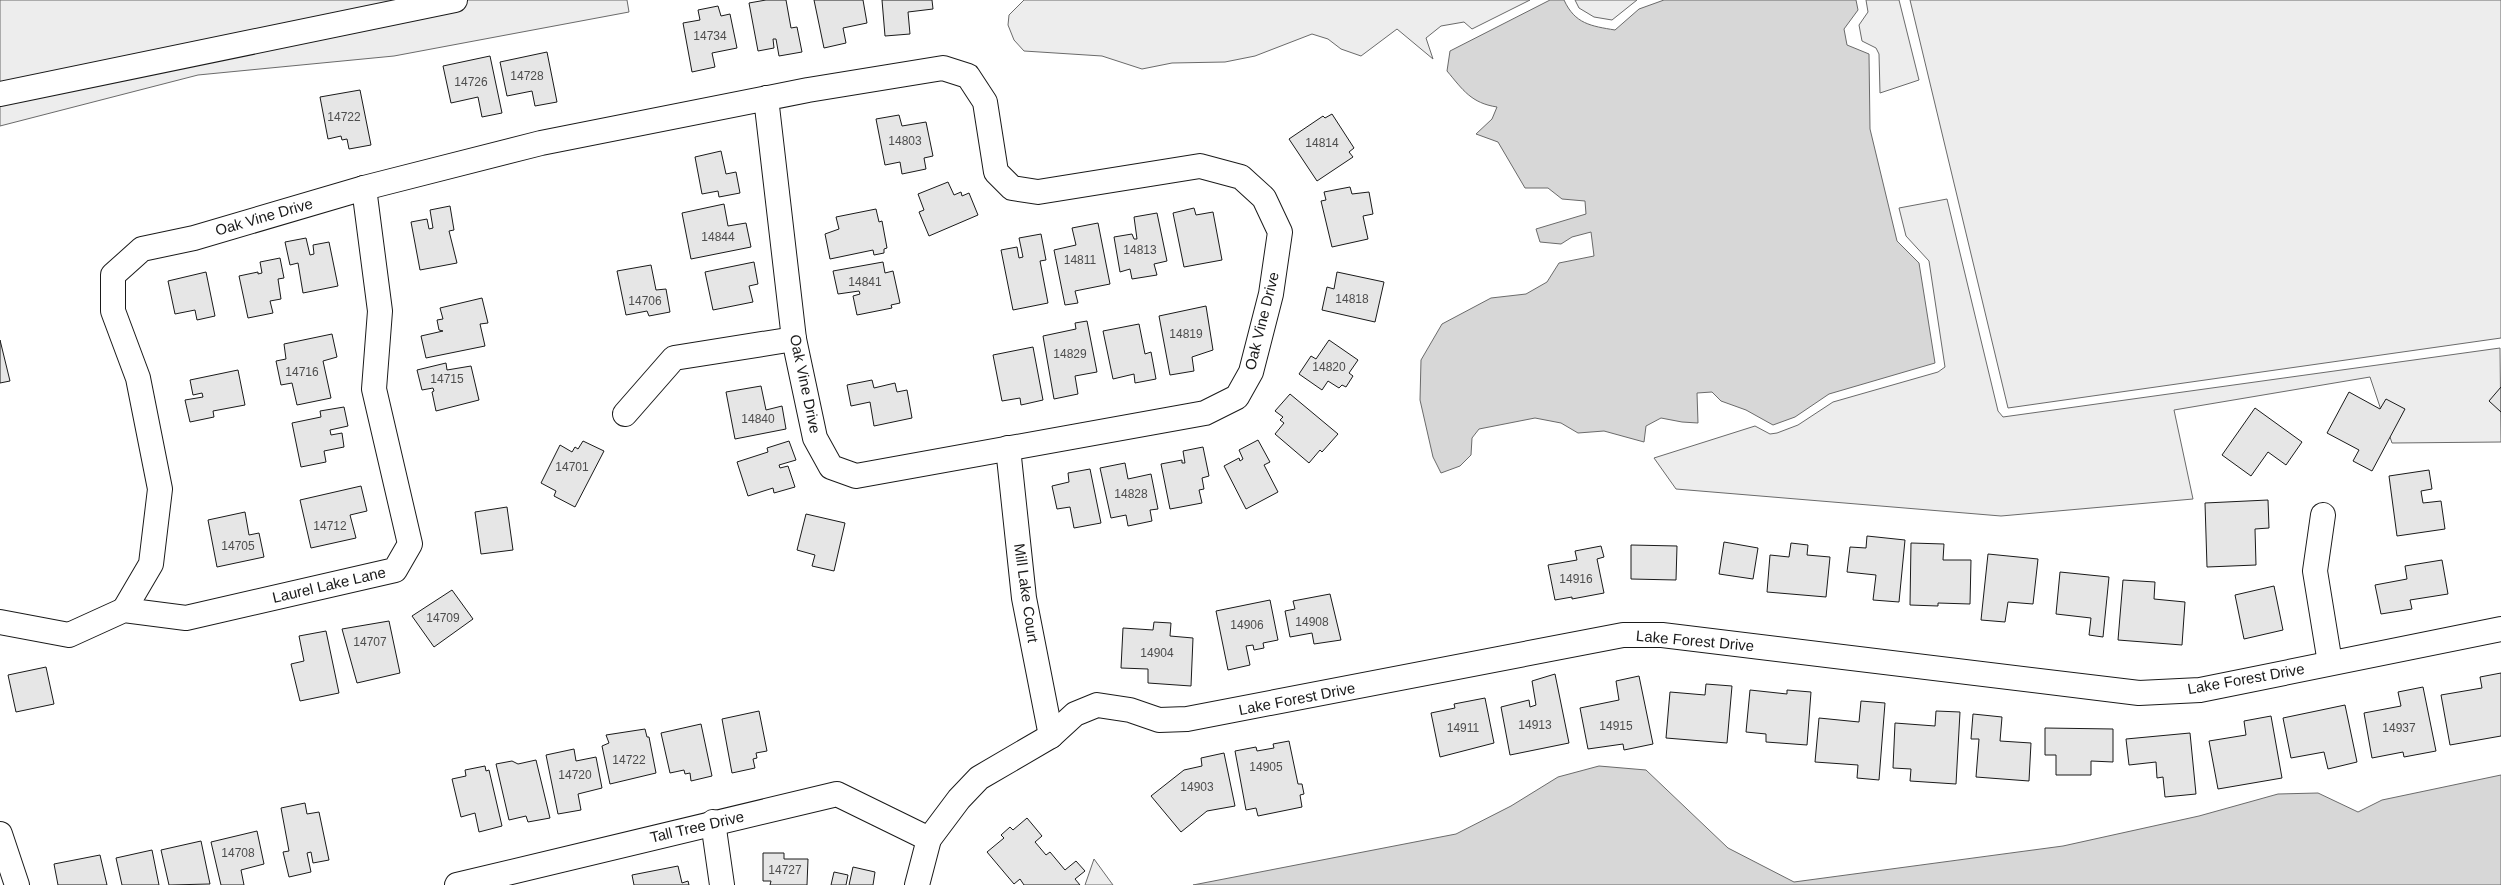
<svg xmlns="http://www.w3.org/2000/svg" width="2501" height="885" viewBox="0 0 2501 885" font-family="Arial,sans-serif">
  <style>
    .built { fill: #ededed; stroke: #6a6a6a }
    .water { fill: #d7d7d7; stroke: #6a6a6a }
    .building { fill: #e6e6e6; stroke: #1a1a1a }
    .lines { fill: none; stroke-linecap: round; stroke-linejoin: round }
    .minor-casing { stroke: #1a1a1a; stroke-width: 26 }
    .minor { stroke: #fff; stroke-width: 24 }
    .labels { text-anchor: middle; stroke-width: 4; stroke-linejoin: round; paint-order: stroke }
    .number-label { font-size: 12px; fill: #4d4d4d }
    .street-label { font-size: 15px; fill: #1a1a1a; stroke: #fff }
  </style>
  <rect width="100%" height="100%" fill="#fff"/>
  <g class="built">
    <path d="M0,0H627L629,12L394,56L198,75L0,126Z"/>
    <path d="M1024,0H1530L1472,29L1464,22L1441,26L1426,38L1433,59L1397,29L1361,56L1341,49L1328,39L1312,34L1255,56L1225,62L1172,63L1142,69L1102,56L1024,51L1014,40L1008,25L1009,15Z"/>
    <path d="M1575,0H1637L1612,20L1594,17L1579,8Z"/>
    <path d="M1866,0H1899L1919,80L1880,93L1879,54L1876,48L1862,41L1859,25L1868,12Z"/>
    <path d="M1910,0H2501V338L2008,408Z"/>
    <path d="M1947,199L1998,411L2003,417L2500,348L2501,442L2392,443L2370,377L2174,410L2193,499L2001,516L1676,489L1654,458L1755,426L1770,434L1777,433L1798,425L1833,402L1938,372L1945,367L1929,261L1906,236L1899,208Z"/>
    <path d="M1094,859L1113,885H1085Z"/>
  </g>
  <g class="water">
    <path d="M1550,0H1564C1575,24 1591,26 1615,30L1639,9L1664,0H1856L1858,10L1844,29L1847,45L1869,54L1870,129L1897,241L1919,263L1935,363L1829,394L1795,417L1773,425L1746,410L1721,401L1712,392L1697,393L1698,423L1682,422L1661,418L1646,426L1644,442L1604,431L1578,433L1561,423L1535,418L1479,429L1472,438L1471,455L1460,466L1441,473L1433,457L1420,400L1421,360L1442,324L1491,298L1526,294L1547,282L1559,263L1594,256L1591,232L1572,237L1561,244L1540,242L1536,229L1586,214L1585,201L1562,199L1548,188H1525L1498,142L1476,134L1492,119L1497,107C1471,103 1463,90 1447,71L1450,51Z"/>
    <path d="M1599,766L1646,770L1728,848L1794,882L2063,846L2199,816L2278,794L2318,793L2358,812L2382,800L2501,775V885H1193L1456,834L1511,806L1558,777Z"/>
  </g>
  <g class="building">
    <path d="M766,0H786L791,28L797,27L802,52L779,56L776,39H773L774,48L758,51L749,3Z"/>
    <path d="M814,0H863L867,23L843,28L846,43L824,48Z"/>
    <path d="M882,0H932L933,9L908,12L910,34L885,36Z"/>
    <path d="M718,6L721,16L730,14L737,48L712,53L715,67L692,72L683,23L700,20L698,10Z"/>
    <path d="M547,52L557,102L535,106L532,91L507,96L500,62Z"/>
    <path d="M490,56L502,113L482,117L478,97L451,103L443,66Z"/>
    <path d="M360,90L371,145L349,149L347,139L342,140L341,136L328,139L320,97Z"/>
    <path d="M1332,114L1354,148L1349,152L1353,157L1317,181L1289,139L1323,116L1325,118Z"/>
    <path d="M899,115L902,126L926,122L933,156L924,158L926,169L902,174L900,162L885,165L876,119Z"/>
    <path d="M721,151L726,174L736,172L740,193L719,197L718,191L702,194L695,157Z"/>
    <path d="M948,182L954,195L961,192L962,196L969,193L978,215L929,236L919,212L924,210L918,194Z"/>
    <path d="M1350,187L1352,194L1369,192L1373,214L1363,216L1368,239L1332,247L1321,201L1326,200L1324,192Z"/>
    <path d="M724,204L728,226L746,223L751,247L691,259L682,213Z"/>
    <path d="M450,206L454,230L449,231L457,263L420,270L411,222L427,219L429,229L433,228L430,210Z"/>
    <path d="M1194,208L1196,215L1213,212L1222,260L1184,267L1173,213Z"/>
    <path d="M876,209L879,222L882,221L887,248L884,249V253L874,255L873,250L830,259L825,234L839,229L836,217Z"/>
    <path d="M1157,213L1167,261L1154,264L1157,275L1132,279L1130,269L1120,272L1114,237L1132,234L1134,239H1137L1134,217Z"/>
    <path d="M1098,223L1110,284L1075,291L1078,303L1065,305L1054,250L1076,245L1072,228Z"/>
    <path d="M1041,234L1046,260L1040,261L1048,303L1013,310L1001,250L1017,247L1019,258L1023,257L1019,238Z"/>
    <path d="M306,238L310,255L314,254L313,245L329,242L338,286L303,293L298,263L290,265L285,242Z"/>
    <path d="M280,258L284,278L278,279L281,299L270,301L273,313L248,318L239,276L258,272V274L262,273L260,262Z"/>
    <path d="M754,262L758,284L749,286L753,302L713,310L705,272Z"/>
    <path d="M883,262L885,273L893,271L900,303L891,305L892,308L857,315L853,296L860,294L859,291L838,294L833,271Z"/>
    <path d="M651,265L656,290L666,289L670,312L649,316L647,311L626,315L617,271Z"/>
    <path d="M206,272L215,316L197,320L195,310L175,314L168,281Z"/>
    <path d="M1337,272L1384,282L1375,322L1322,310L1327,287L1334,289Z"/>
    <path d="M482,298L488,323L480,324L485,346L426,358L421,336L443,331L439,330L437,320L443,319L440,308Z"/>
    <path d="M1206,306L1213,350L1192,357L1194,371L1170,375L1159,316Z"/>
    <path d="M1087,321L1097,372L1075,376L1078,394L1054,399L1043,336L1076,329L1075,323Z"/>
    <path d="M1139,324L1145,354L1151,352L1156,379L1135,383L1134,374L1113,379L1103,331Z"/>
    <path d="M332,334L337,357L323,361L331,398L297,405L292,383L281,385L276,361L286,359L284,344Z"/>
    <path d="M0,340L10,381L0,383Z"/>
    <path d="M1329,340L1358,360L1349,373L1353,376L1346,387L1342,385L1339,388L1328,381L1322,390L1299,374L1311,356L1316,359Z"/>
    <path d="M1033,347L1043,400L1021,405L1020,398L1002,401L993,355Z"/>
    <path d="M446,363L447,370L471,366L479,400L436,411L432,392L434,391L433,388L422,390L417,370Z"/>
    <path d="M238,370L245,405L213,411L214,417L190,422L185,400L203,397L202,393L193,395L190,380Z"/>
    <path d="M872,380L874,388L895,383L897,392L907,390L912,418L874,426L870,402L851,406L847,385Z"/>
    <path d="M761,386L766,410L782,406L786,429L735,439L726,392Z"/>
    <path d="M2501,387V412L2489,401Z"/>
    <path d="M2349,392L2380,409L2386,399L2405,409L2372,471L2353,461L2359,450L2327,433Z"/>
    <path d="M1290,394L1338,434L1322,452L1320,450L1309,463L1275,434L1284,423L1280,420L1283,417L1275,411Z"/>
    <path d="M344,407L348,426L330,430L331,435L342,433L344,447L324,451L326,462L301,467L292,423L321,417L320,411Z"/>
    <path d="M2255,408L2302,442L2286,465L2268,452L2251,476L2222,455Z"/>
    <path d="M1258,440L1270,462L1264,465L1278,492L1246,509L1224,466L1239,458L1240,461L1243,459L1239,450Z"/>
    <path d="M583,441L604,451L575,507L554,496L556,491L541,483L560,445L572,452L575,447L578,449Z"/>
    <path d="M789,441L796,460L779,465L780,468L788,466L795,487L774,493L773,488L748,496L737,462L768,452L767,448Z"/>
    <path d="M1203,447L1209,476L1202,478L1204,489L1199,490L1202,503L1170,509L1161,464L1182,460V463H1185L1183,451Z"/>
    <path d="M1125,463L1128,479L1151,474L1158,509L1150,510L1152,521L1128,526L1126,515L1111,518L1100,468Z"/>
    <path d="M1090,469L1101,523L1074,528L1070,507L1057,509L1052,486L1069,482L1068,473Z"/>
    <path d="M2429,470L2432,489L2421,491L2423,503L2441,501L2445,529L2397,536L2389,476Z"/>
    <path d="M361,486L367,511L350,515L356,538L311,548L300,500Z"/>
    <path d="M2268,500L2269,528L2255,529L2256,565L2207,567L2205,503Z"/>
    <path d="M507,507L513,550L481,554L475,512Z"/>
    <path d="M245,512L249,535L259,533L264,557L217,567L208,520Z"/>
    <path d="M806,514L845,523L834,571L812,566L815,555L797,550Z"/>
    <path d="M1867,536L1905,540L1899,602L1873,600L1876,575L1847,572L1850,547L1866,548Z"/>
    <path d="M1724,542L1758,548L1753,579L1719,574Z"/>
    <path d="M1791,543L1808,545L1807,555L1830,557L1826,597L1767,592L1770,555L1789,557Z"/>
    <path d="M1911,543L1944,544L1943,560H1971L1970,604L1938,603V606L1910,605Z"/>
    <path d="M1631,545L1677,546L1676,580L1631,579Z"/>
    <path d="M1601,546L1604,557L1597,559L1604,593L1572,599V597L1555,600L1548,565L1577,560L1575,551Z"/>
    <path d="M1988,554L2038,559L2033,604L2008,602L2005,622L1981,620Z"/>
    <path d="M2442,560L2448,594L2410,600L2412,609L2381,614L2375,585L2407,579L2405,566Z"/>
    <path d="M2060,572L2109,577L2103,637L2089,635L2091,618L2056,614Z"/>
    <path d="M2123,580L2155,582L2154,599L2185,602L2182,645L2118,640Z"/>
    <path d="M2274,586L2283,630L2244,639L2235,595Z"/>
    <path d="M452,590L473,619L434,647L412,616Z"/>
    <path d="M1330,594L1341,640L1314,644L1312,633L1290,637L1285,611L1295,609L1293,601Z"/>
    <path d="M1270,600L1278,640L1263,643L1264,648L1254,650L1253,645L1246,646L1250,665L1228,670L1216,611Z"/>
    <path d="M389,621L400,673L357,683L342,629Z"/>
    <path d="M1154,622L1171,623L1170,636L1193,638L1191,686L1148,683V669L1121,668L1123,628L1153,630Z"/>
    <path d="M326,631L339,693L300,701L291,664L304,661L299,636Z"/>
    <path d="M46,667L54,704L16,712L8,675Z"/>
    <path d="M2501,673V736L2450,745L2441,695L2482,688L2480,677Z"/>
    <path d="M1555,674L1569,743L1510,755L1501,707L1529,700L1530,707L1536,705L1532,681Z"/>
    <path d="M1639,676L1653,744L1624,750L1623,744L1588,749L1580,708L1619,700L1616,681Z"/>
    <path d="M1706,684L1732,686L1727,743L1666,738L1670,692L1705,695Z"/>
    <path d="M2423,687L2436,751L2404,757L2403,752L2372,758L2364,713L2401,706L2398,692Z"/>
    <path d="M1750,690L1787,694V690L1811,692L1807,745L1766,742V734L1746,732Z"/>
    <path d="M1485,698L1494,743L1440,757L1431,713L1455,708L1454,704Z"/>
    <path d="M1861,701L1885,703L1879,780L1857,778L1858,765L1815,762L1819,718L1859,722Z"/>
    <path d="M2345,705L2357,762L2328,769L2324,752L2291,758L2283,718Z"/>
    <path d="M759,711L767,751L756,753L757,758L753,759L755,768L732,773L722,719Z"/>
    <path d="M1936,711L1960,712L1956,784L1910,781L1911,769L1893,768L1895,723L1935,726Z"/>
    <path d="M1973,714L2002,717L2000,741L2031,743L2029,781L1976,777L1979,739H1971Z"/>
    <path d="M2271,716L2282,778L2218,789L2209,741L2246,735L2244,721Z"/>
    <path d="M701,724L712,776L691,781L690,773L685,774L684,770L670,773L661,733Z"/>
    <path d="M2045,728L2113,729V762L2091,761V775H2056V755H2045Z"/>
    <path d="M645,729L647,737H649L656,773L610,784L602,746L609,743L606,735Z"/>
    <path d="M2190,733L2196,794L2165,797L2163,777L2157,778L2156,762L2129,765L2126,739Z"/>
    <path d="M1289,741L1298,784H1302L1304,794L1300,795L1302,807L1258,816L1256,808L1246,810L1235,751L1256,747L1257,751L1274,748L1273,744Z"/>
    <path d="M574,749L576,761L596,757L602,788L578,794L581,810L558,814L546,755Z"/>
    <path d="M1224,753L1235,806L1207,811L1181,832L1151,796L1184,770L1202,766L1201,758Z"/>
    <path d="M536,760L550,818L528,822L526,816L509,820L496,764L512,761L518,764Z"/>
    <path d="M485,766L486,771L489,770L502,826L479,832L475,813L461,817L452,779L466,776L465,770Z"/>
    <path d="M305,803L307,814L319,812L329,860L313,863L311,852L307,853L311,872L289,877L283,852L289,851L281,808Z"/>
    <path d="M1027,818L1042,836L1035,842L1046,855L1050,852L1065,870L1076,861L1085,871L1075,879L1080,885H1024L1020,879L1014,884L987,852L1004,838L1001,835L1010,827L1013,830Z"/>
    <path d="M257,831L264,864L241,870L244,885H221L211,842Z"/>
    <path d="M201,841L210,884L169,885L161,850Z"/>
    <path d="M152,850L159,885H122L116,858Z"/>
    <path d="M763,853H784V859H808L807,885H770L771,881H763Z"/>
    <path d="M100,855L107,885H58L54,864Z"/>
    <path d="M678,866L682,883L688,881L689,885H634L632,875Z"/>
    <path d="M853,867L875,872L873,885H849Z"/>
    <path d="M834,872L848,875L846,885H831Z"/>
  </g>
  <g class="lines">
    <defs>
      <g id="minor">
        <path d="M0,94L455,0"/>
        <path d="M625,414L674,358L794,339"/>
        <path d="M1008,448L1024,598L1051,736"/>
        <path d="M2323,515L2315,571L2330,663"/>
        <path d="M124,610L151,564L160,489L138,378L113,311V275L142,249L194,238L364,188L541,143L808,90L943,68L968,76L985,102L996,172L1012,188L1038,192L1200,166L1241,177L1264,198L1280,232L1271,294L1251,372L1237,397L1205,413L856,476L831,467L815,438L794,339L766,98"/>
        <path d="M0,622L69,635L124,610L186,618L395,570L410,544L374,389L380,311L364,188"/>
        <path d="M713,822L722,885"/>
        <path d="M0,834L17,885"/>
        <path d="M457,885L837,794L929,839"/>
        <path d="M917,885L929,839L959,799L979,778L1051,736L1075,714L1097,705L1130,710L1159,720L1187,719L1623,635H1662L2139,693L2200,690L2501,629"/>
      </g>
    </defs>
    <use href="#minor" class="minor-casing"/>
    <use href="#minor" class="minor"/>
  </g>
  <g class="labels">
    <g class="number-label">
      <text x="710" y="40">14734</text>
      <text x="527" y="80">14728</text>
      <text x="471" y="86">14726</text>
      <text x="344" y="121">14722</text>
      <text x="905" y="145">14803</text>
      <text x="1322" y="147">14814</text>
      <text x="718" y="241">14844</text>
      <text x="1140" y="254">14813</text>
      <text x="1080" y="264">14811</text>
      <text x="865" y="286">14841</text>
      <text x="1352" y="303">14818</text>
      <text x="645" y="305">14706</text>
      <text x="1186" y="338">14819</text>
      <text x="1070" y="358">14829</text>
      <text x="1329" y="371">14820</text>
      <text x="302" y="376">14716</text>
      <text x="447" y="383">14715</text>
      <text x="758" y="423">14840</text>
      <text x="572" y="471">14701</text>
      <text x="1131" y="498">14828</text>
      <text x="330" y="530">14712</text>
      <text x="238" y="550">14705</text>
      <text x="1576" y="583">14916</text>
      <text x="443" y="622">14709</text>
      <text x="1312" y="626">14908</text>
      <text x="1247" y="629">14906</text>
      <text x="370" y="646">14707</text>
      <text x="1157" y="657">14904</text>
      <text x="1535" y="729">14913</text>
      <text x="1616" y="730">14915</text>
      <text x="1463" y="732">14911</text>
      <text x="2399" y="732">14937</text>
      <text x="629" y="764">14722</text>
      <text x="1266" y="771">14905</text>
      <text x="575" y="779">14720</text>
      <text x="1197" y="791">14903</text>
      <text x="238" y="857">14708</text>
      <text x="785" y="874">14727</text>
    </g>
    <g class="street-label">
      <text transform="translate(264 217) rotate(-16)" y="5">Oak Vine Drive</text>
      <text transform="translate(1262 321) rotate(-76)" y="5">Oak Vine Drive</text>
      <text transform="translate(805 384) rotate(78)" y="5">Oak Vine Drive</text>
      <text transform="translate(329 585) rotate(-13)" y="5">Laurel Lake Lane</text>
      <text transform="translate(1026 593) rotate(82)" y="5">Mill Lake Court</text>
      <text transform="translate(1695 641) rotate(5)" y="5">Lake Forest Drive</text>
      <text transform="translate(2246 679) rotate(-10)" y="5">Lake Forest Drive</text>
      <text transform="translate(1297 699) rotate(-11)" y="5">Lake Forest Drive</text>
      <text transform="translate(697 827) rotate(-13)" y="5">Tall Tree Drive</text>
    </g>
  </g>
</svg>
